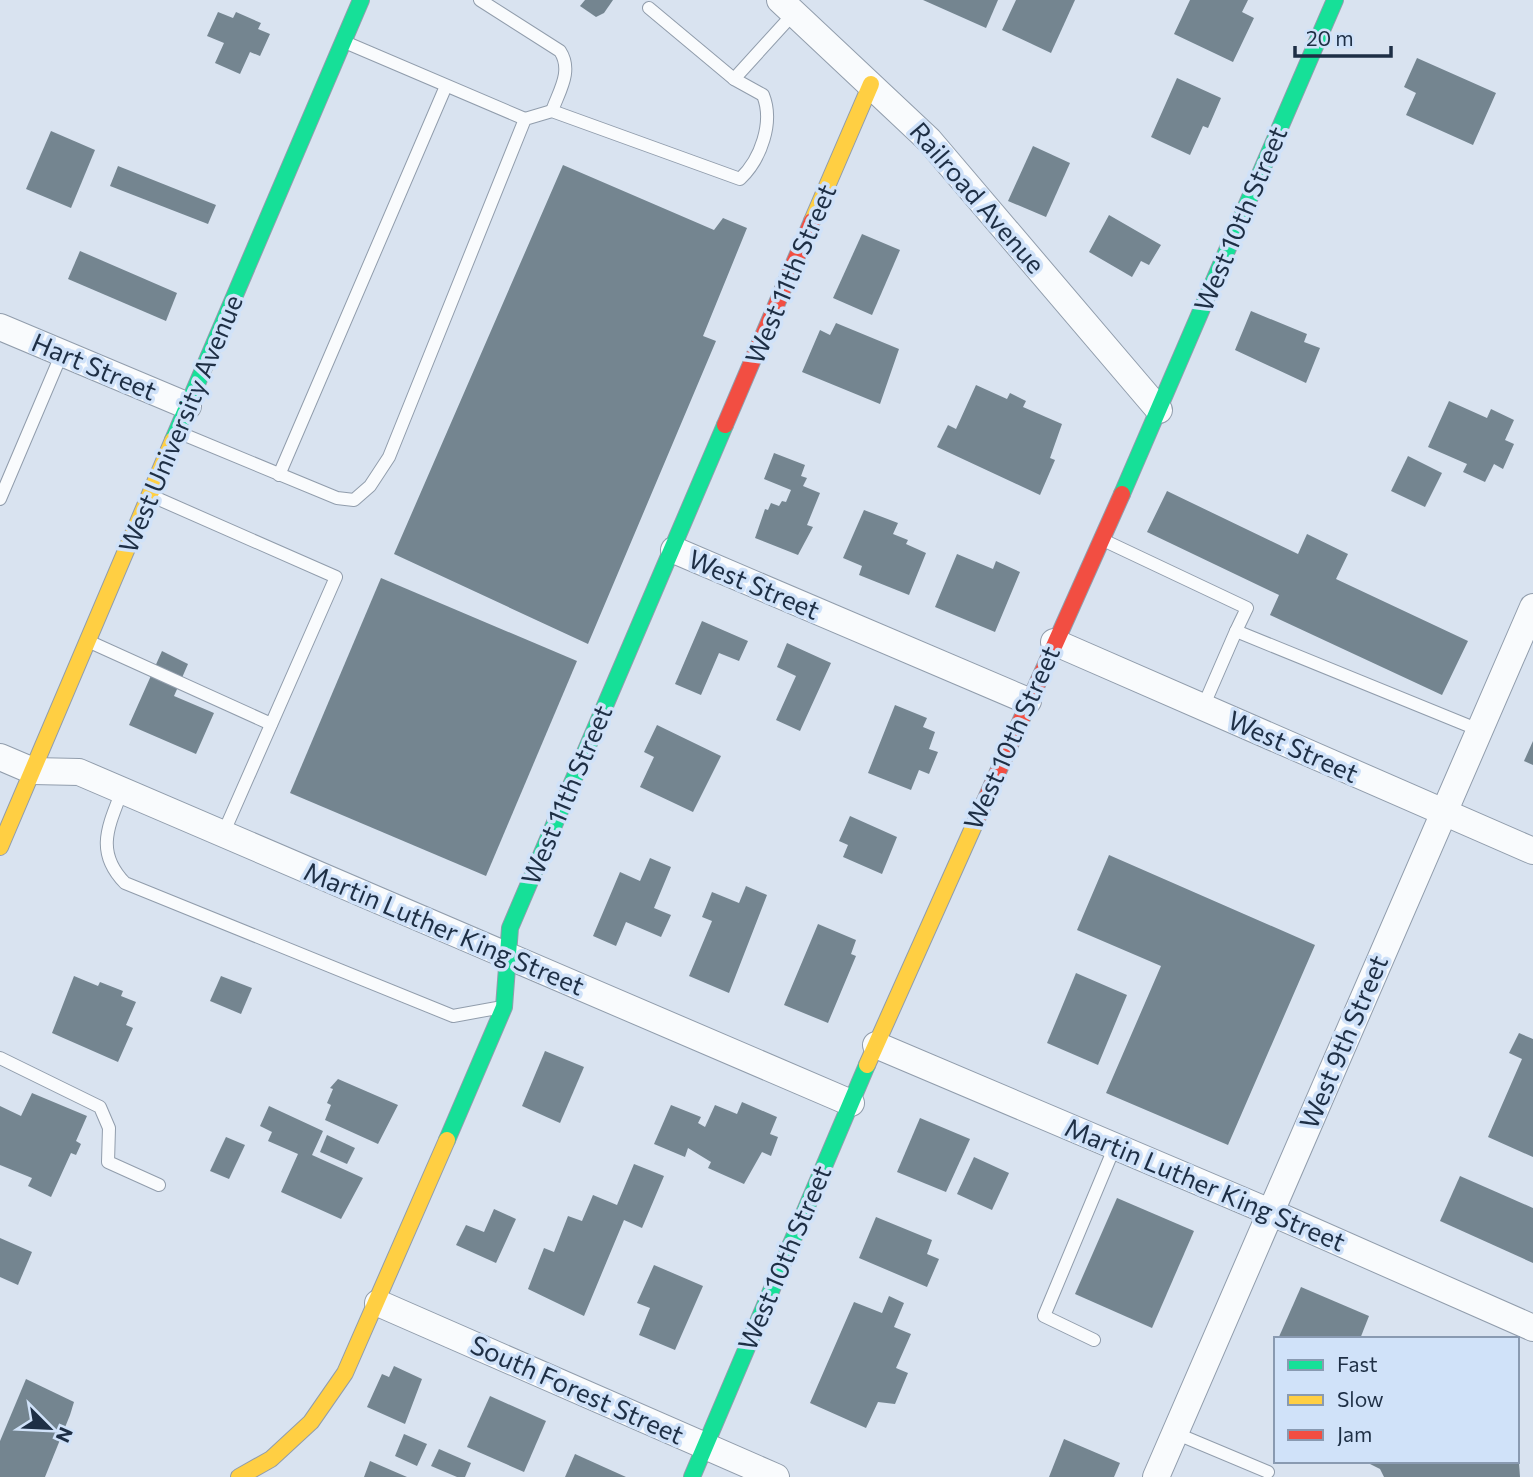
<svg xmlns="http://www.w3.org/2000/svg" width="1533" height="1477" viewBox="0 0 1533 1477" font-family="Commissioner,sans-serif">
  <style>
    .building { fill: #748590 }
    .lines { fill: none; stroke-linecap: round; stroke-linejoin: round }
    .lane-casing { stroke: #919dac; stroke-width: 14 }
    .street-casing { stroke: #919dac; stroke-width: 28 }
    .fast-casing { stroke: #919dac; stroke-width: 18 }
    .slow-casing { stroke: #919dac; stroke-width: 18 }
    .jam-casing { stroke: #919dac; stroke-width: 18 }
    .lane { stroke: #f9fbfd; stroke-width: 12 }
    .street { stroke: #f9fbfd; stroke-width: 26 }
    .fast { stroke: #16e098; stroke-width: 16 }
    .slow { stroke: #ffcf43; stroke-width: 16 }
    .jam { stroke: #f24e42; stroke-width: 16 }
    .labels { text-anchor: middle; stroke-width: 7; stroke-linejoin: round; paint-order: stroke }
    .street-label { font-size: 26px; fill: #1e2f45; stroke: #d0e2f9 }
  </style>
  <rect width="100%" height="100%" fill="#d9e3f0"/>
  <g class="building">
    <path d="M585,0H613L604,13L596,17L580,6Z"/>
    <path d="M923,0H998L986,28Z"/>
    <path d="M1016,0H1075L1051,53L1002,30Z"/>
    <path d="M1190,0H1248L1242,12L1254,18L1233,62L1174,34Z"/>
    <path d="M218,12L233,18L236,12L261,23L258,29L270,34L260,56L250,52L240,74L215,63L224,43L207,36Z"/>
    <path d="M1417,58L1496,93L1473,145L1406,115L1416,93L1404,87Z"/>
    <path d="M1177,78L1221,98L1208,128L1203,126L1190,155L1151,137Z"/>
    <path d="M51,131L95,150L71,208L26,189Z"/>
    <path d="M1033,146L1070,163L1046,217L1008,201Z"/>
    <path d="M563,165L714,230L723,218L747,228L703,336L716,341L588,644L394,554Z"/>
    <path d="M118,166L216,205L208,224L110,186Z"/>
    <path d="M1109,215L1161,245L1149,265L1141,261L1132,277L1089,252Z"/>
    <path d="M862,234L900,250L872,315L833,298Z"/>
    <path d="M80,251L177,293L166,321L68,279Z"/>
    <path d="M1251,311L1307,334L1304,342L1320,348L1306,383L1235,350Z"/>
    <path d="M836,323L899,349L880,404L802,372L820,330L830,335Z"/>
    <path d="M976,385L1007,399L1010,393L1026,401L1023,407L1062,424L1050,458L1055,460L1040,495L937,447L948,425L956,429Z"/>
    <path d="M1449,401L1487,418L1491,409L1514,420L1505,440L1514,444L1503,469L1494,464L1485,482L1463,472L1467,464L1428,447Z"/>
    <path d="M774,453L805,465L801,476L807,478L803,486L820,493L807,525L813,527L798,555L755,538L765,509L768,510L771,503L779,506L782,501L786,502L791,490L764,479Z"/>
    <path d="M1408,456L1442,473L1425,507L1391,491Z"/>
    <path d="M1167,491L1298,554L1307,534L1348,554L1336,579L1468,641L1442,695L1270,615L1279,595L1147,532Z"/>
    <path d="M864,510L898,523L893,534L908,540L906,544L926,553L909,595L859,575L862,566L843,558Z"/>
    <path d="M957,554L993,569L996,561L1020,572L995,632L935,607Z"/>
    <path d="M381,578L577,661L486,876L290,793Z"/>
    <path d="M702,621L748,641L739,661L719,653L701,695L675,684Z"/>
    <path d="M787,643L831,663L800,731L776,720L796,676L777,667Z"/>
    <path d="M162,651L188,664L174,696L214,713L196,754L129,725Z"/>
    <path d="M895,705L927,718L923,727L935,732L929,749L938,752L929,774L919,770L911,790L868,773Z"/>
    <path d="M657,725L721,756L693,812L640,787L654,757L644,752Z"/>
    <path d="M1533,741V765L1524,761Z"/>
    <path d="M850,816L897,837L882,874L843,857L848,845L839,841Z"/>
    <path d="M1109,855L1315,945L1228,1145L1106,1093L1161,966L1077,930Z"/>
    <path d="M650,858L671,867L654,908L671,915L661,937L626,922L616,946L593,936L620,872L640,881Z"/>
    <path d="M746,886L767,895L729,993L689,976L712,921L702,917L712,892L739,903Z"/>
    <path d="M818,924L856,940L851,954L856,956L828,1023L784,1005Z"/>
    <path d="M1076,973L1127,995L1098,1065L1047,1043Z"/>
    <path d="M74,976L98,986L100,982L123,991L121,996L136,1002L126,1025L133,1028L118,1062L52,1033Z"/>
    <path d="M221,976L252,988L241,1014L210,1001Z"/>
    <path d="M1519,1033L1533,1039V1157L1488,1137L1522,1059L1509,1053Z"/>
    <path d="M545,1051L584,1067L560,1123L522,1106Z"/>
    <path d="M338,1079L398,1105L378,1144L325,1120L331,1105L327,1103L333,1089L330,1088Z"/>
    <path d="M32,1093L87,1116L76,1141L81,1144L76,1155L71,1153L51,1197L28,1186L32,1178L0,1165V1106L21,1116Z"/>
    <path d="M742,1102L777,1117L770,1134L778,1137L771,1156L762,1152L744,1184L708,1168L711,1162L688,1148L685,1157L654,1144L671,1105L701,1117L698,1123L705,1127L715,1105L737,1114Z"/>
    <path d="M269,1106L323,1131L312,1155L363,1178L341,1219L281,1192L298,1154L268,1141L272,1132L260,1126Z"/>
    <path d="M920,1118L970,1139L946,1192L897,1172Z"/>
    <path d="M327,1135L355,1148L347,1164L320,1152Z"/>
    <path d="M226,1137L245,1145L229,1179L210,1171Z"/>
    <path d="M974,1157L1009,1173L992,1210L957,1194Z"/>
    <path d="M634,1164L664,1176L642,1228L624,1220L584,1316L528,1289L544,1248L554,1252L568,1216L582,1221L593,1195L617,1205Z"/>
    <path d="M1460,1176L1533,1208V1263L1440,1221Z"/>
    <path d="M1117,1198L1194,1231L1152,1328L1075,1294Z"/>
    <path d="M494,1209L516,1219L496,1263L456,1245L466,1225L484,1232Z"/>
    <path d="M876,1217L932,1240L927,1254L939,1259L927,1287L859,1258Z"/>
    <path d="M0,1238L32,1252L18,1285L0,1277Z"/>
    <path d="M654,1265L703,1286L675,1350L639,1335L650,1308L637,1303Z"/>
    <path d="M1301,1287L1369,1316L1360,1339H1278Z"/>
    <path d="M889,1296L904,1303L894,1327L911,1334L896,1368L908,1373L895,1404L878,1402L866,1428L810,1403L854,1302L882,1313Z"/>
    <path d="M394,1366L422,1379L405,1424L367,1407L382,1374L389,1377Z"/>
    <path d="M26,1379L74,1402L70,1415L45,1477H0V1441Z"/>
    <path d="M490,1396L546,1421L524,1472L467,1447Z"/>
    <path d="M404,1434L427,1444L417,1466L395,1456Z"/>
    <path d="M1064,1439L1120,1463L1114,1477H1049Z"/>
    <path d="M439,1449L471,1463L465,1477H457L431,1466Z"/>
    <path d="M575,1454L626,1477H565Z"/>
    <path d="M370,1461L407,1477H364Z"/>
    <path d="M1364,1461H1515L1519,1463L1520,1477H1384L1380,1469Z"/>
  </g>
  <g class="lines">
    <defs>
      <g id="lane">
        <path d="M480,0L560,51C573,71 559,91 552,111"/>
        <path d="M649,8L734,79"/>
        <path d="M347,43L525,119"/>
        <path d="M180,433L337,498L354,500L370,486L389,457L525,119L552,111L740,179C761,159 774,122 763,95L734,79L794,13"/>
        <path d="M279,475L446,86"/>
        <path d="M154,497L336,577L223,834"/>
        <path d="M0,499L62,353"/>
        <path d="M1103,540L1247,608L1236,631L1479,730"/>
        <path d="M90,642L271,724"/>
        <path d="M1203,707L1236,631"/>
        <path d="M122,791C108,827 95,852 125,883L453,1016L497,1008"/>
        <path d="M0,1058L100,1107L109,1128L108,1162L159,1185"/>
        <path d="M1094,1340L1044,1316L1115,1146"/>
        <path d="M1175,1433L1268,1472"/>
      </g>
      <g id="street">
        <path d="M780,0L929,140L1159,410"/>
        <path d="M0,327L188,406"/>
        <path d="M674,550L1028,701"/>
        <path d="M1054,642L1533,851"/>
        <path d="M0,757L33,771L79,772L851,1103"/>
        <path d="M876,1045L1270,1212L1533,1328"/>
        <path d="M378,1303L776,1477"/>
        <path d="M1156,1477L1533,607"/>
      </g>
      <g id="fast">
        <path d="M173,440L361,0"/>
        <path d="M1122,494L1335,0"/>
        <path d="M447,1140L504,1007L510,928L725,425"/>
        <path d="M692,1477L867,1065"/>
      </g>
      <g id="slow">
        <path d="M812,221L871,84"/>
        <path d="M0,847L173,440"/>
        <path d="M867,1065L976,821"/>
        <path d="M239,1477L271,1459L311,1422L345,1373L447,1140"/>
      </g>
      <g id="jam">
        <path d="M725,425L812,221"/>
        <path d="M976,821L1122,494"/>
      </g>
    </defs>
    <use href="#lane" class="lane-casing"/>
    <use href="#street" class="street-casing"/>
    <use href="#fast" class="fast-casing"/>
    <use href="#slow" class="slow-casing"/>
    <use href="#jam" class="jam-casing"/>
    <use href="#lane" class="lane"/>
    <use href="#street" class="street"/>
    <use href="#fast" class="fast"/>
    <use href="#slow" class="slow"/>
    <use href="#jam" class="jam"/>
  </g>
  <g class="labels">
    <g class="street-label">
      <text transform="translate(977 198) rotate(49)" y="9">Railroad Avenue</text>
      <text transform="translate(1241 219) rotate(-67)" y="9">West 10th Street</text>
      <text transform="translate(791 274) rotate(-67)" y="9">West 11th Street</text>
      <text transform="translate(94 367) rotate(23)" y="9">Hart Street</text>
      <text transform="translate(181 424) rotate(-67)" y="9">West University Avenue</text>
      <text transform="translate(754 585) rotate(23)" y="9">West Street</text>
      <text transform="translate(1012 738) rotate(-66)" y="9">West 10th Street</text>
      <text transform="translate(1293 747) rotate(24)" y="9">West Street</text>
      <text transform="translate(567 795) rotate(-67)" y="9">West 11th Street</text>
      <text transform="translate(444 929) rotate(23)" y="9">Martin Luther King Street</text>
      <text transform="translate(1344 1042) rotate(-67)" y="9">West 9th Street</text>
      <text transform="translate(1205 1185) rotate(23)" y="9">Martin Luther King Street</text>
      <text transform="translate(785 1258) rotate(-67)" y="9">West 10th Street</text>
      <text transform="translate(577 1390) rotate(24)" y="9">South Forest Street</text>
    </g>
  </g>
  <rect x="1274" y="1337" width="245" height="126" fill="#d0e2f9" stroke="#899ab1" stroke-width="2"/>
  <rect x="1288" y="1360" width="35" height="10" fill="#16e098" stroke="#899ab1" stroke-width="2"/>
  <text x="1337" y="1372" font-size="21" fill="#1e2f45">Fast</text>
  <rect x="1288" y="1395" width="35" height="10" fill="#ffcf43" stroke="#899ab1" stroke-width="2"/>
  <text x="1337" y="1407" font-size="21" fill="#1e2f45">Slow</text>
  <rect x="1288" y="1430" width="35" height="10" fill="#f24e42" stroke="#899ab1" stroke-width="2"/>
  <text x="1337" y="1442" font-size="21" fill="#1e2f45">Jam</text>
  <g transform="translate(49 1428) rotate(114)" stroke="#d0e2f9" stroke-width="5" paint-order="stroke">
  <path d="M0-5L12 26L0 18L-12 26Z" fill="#1e2f45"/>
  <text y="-10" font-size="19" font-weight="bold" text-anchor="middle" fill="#1e2f45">N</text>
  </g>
  <path d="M1295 46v10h96v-10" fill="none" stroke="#1e2f45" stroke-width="3.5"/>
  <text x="1306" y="46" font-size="21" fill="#1e2f45" stroke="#d0e2f9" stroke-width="5" paint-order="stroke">20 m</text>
</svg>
